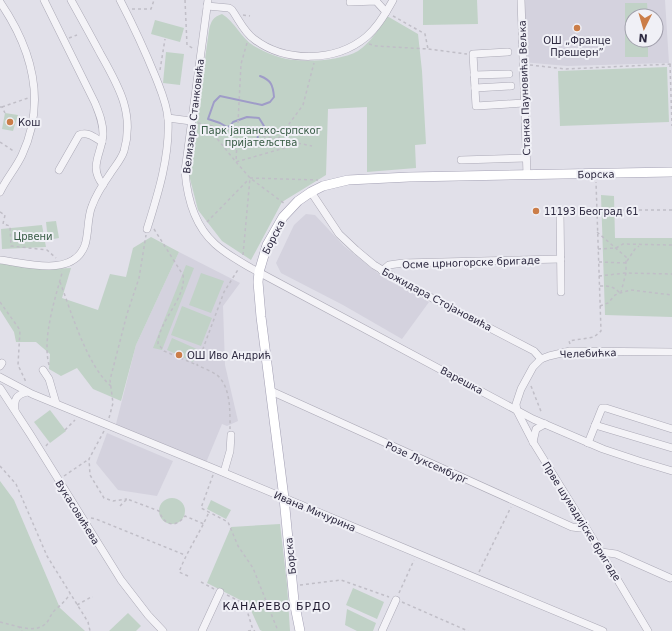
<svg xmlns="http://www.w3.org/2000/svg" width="672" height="631" viewBox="0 0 672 631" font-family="'DejaVu Sans',sans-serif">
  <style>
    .built { fill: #d4d2de; fill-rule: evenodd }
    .green { fill: #c1d2c7 }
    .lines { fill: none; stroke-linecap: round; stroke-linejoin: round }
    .stream { stroke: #9f9cc8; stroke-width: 2 }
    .minor-casing { stroke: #aba9b6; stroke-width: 8 }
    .major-casing { stroke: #a3a0b4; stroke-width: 10 }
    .path { stroke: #c0bec7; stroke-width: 1.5; stroke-dasharray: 3 3; stroke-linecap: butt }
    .minor { stroke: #f4f3f7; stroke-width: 7 }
    .major { stroke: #fff; stroke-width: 9 }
    .poi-dot { fill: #cb7d48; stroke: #f0f0f6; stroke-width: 1.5 }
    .labels { text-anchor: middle; stroke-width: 4; stroke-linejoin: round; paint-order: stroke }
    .poi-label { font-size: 10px; fill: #2d2940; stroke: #f0f0f6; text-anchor: start }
    .street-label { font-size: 10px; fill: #2d2940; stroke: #f0f0f6 }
    .park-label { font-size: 10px; fill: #375b44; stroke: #f0f0f6 }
    .neighbourhood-label { font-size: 11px; letter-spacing: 1px; fill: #201b30; stroke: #f0f0f6 }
  </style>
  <rect width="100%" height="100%" fill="#e1e0e9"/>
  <g class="built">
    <path d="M523,0H665L669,63L567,66L522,62ZM632,16H656V40H632Z"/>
    <path d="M306,214L315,215L344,246L384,278L429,302L402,339L343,305L281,273L276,263L294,225Z"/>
    <path d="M179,252L240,283L223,306L225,365L238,421L227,426L222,424L205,465L115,428L136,345Z"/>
    <path d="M107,433L173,461L157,496L118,490L96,463Z"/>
  </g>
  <g class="green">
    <path d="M423,0H477L478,24L423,25Z"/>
    <path d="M625,3H647L648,16H632V40H648V57H625Z"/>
    <path d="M222,14C235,22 241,38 254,46C266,53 281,59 295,60C312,62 342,60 358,51C371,42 379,29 387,16L418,34L422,71L426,144L415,145L416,168L367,172V107L328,109L326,175L282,202L251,260L222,241L198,210L189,175L209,30C211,21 213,17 222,14Z"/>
    <path d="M155,20L184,28L180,42L151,34Z"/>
    <path d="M166,52L184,54L180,85L163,83Z"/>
    <path d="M667,67L669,122L560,126L558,71Z"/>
    <path d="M5,113L18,115L13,131L2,129Z"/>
    <path d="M601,195L614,196L615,238H672V317L605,315Z"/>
    <path d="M56,221L59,238L48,240L46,222Z"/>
    <path d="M42,225L46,247L2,249L1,229Z"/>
    <path d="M151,237L179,252L136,345L121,401L93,389L77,368L61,376L49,369L50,354L36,342H16L14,332L0,310V261L47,269L71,268L62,298L98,310L110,274L126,277L133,248Z"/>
    <path d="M186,265L194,268L162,350L153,348Z"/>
    <path d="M201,273L224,281L211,313L189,305Z"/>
    <path d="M182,306L212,318L201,346L171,335Z"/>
    <path d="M172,338L199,350L193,362L167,350Z"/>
    <path d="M50,410L66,431L50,443L34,422Z"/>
    <path d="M0,481L14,500L60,608L85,631H0Z"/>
    <circle cx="172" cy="511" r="13"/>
    <path d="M211,500L231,510L226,519L207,509Z"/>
    <path d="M280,524L287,584L290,631H262L260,630L248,604L207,583L231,527Z"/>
    <path d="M353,588L384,602L377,619L346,605Z"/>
    <path d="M347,609L376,623L373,631H357L345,625Z"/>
    <path d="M128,613L141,626L136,631H109Z"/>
  </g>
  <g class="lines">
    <path class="stream" d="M257,143L258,135L264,126L259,118L247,117L233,122L230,126L227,127L220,123L208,119L214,102L220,96L262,105L270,102L274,97C273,85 271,80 260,76"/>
    <defs>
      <g id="minor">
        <path d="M44,0L95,103C99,113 103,122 103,134C102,154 88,166 103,185"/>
        <path d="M120,0C133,25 145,51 156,78C161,91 167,104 168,119C170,156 158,194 147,229"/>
        <path d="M208,0L185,171C187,197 195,226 215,244C226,254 239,261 251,268L533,419L603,449L639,461L672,471"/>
        <path d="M521,0L527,175"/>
        <path d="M0,2C32,49 47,101 22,155C16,168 6,179 0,192"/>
        <path d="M350,2L376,1L386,12"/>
        <path d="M207,6L229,8L232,10C239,20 244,32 254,39C285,63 336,62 366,37C378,27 386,13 393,0"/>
        <path d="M508,52L473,54L476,106L524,103"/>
        <path d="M474,75L509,74"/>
        <path d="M475,88L511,86"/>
        <path d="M168,118L191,121"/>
        <path d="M461,160L526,158"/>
        <path d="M59,170L79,135C88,131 95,138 102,142"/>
        <path d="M311,192L339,234L356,250L374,265L407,285L534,351L541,359"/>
        <path d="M560,210L561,292"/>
        <path d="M0,260C26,263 73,278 85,245C89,232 87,218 92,206C96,195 103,184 110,174C115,166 121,160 124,151C135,113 118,85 100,53C91,36 81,18 71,0"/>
        <path d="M382,271L389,265L403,263L561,259"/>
        <path d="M0,366L2,363"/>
        <path d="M43,370L49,379L56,403"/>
        <path d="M0,377L32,394L215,469L603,631"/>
        <path d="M0,388L30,434L121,580L148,615L163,631"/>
        <path d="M271,391L572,527L580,528L585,526"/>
        <path d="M15,410C14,399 16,395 27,392"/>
        <path d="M595,425L672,448"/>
        <path d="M533,442L536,429L545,424"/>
        <path d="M588,443L602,408H606L672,429"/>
        <path d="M224,472L230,451L231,435"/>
        <path d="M601,552L616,554L670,578"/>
        <path d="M202,631L220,592"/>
        <path d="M382,631L396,600"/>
        <path d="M648,631L601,552L533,442L517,411L516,404L521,389L533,367L541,359L549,356L570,351L672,352"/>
      </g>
      <path id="major" d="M300,631L294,601L284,498L261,317L258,282L259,272L267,245L283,217L298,201L311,192L323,186L348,180L409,177L672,172"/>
    </defs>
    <use href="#minor" class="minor-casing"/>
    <use href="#major" class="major-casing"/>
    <g class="path">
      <path d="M185,0L187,45L194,49"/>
      <path d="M132,9H151L154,0"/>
      <path d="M243,15L250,16"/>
      <path d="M393,16L425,34L428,49"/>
      <path d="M69,38L77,35"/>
      <path d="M247,43L241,64L236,162L250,178L285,204"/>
      <path d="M369,44L376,46L428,49L467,54"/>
      <path d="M670,64L672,126"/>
      <path d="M530,65L566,69L672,64"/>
      <path d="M160,70L165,39"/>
      <path d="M0,107H2L5,113"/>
      <path d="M2,107L28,98"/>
      <path d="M198,123L312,146"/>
      <path d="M206,125L236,162L298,144"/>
      <path d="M278,139L303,105L314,63"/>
      <path d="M0,142L15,152"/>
      <path d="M250,178L318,180"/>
      <path d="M597,210H672"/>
      <path d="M0,212L5,215L3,224L10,226L11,246L47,250L56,258"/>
      <path d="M207,222L249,179"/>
      <path d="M154,229L183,275C187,298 158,321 158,344L164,351L197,365"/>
      <path d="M597,232L626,257V273L621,292"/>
      <path d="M598,249L616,248L623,244L672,245"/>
      <path d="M243,255L250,178"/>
      <path d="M627,261L635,249L639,246"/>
      <path d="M599,262L627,263"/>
      <path d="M599,276L626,273L672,274"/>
      <path d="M60,282C71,311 87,366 111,386"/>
      <path d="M600,286C609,286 613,286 620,293"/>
      <path d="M0,302L20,330L18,365L26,382"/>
      <path d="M600,306L608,303L615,295L620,293L631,290L672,295"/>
      <path d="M570,344L569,341L594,337L601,331L596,182"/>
      <path d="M49,365C42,338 55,299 62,273L61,271"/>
      <path d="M531,386L542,414"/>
      <path d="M109,418L113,403L110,380L127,314L139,278L146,235"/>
      <path d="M230,429C230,412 231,387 217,375C211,371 203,368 197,365L224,292L239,268"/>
      <path d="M65,430L75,420"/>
      <path d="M104,431L89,459L90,475L104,498L113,501L127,499"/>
      <path d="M46,446L49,442"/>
      <path d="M0,466L16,484L47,556L88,622L90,631"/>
      <path d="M213,475L201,508L228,522L238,546L253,568L278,631"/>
      <path d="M64,476L89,459"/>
      <path d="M120,506L127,499L159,511C164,525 175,529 185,516L204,524"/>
      <path d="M91,518L96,519L185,555"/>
      <path d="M479,572L511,507"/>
      <path d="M188,576L179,572C187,551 200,533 209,512"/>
      <path d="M201,582L214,589"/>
      <path d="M300,585L341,580L389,597"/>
      <path d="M399,593L414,560"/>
      <path d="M227,595L245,604L253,630L255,631"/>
      <path d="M402,602L468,631"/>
      <path d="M77,605L91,597H93"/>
      <path d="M0,622L19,627L22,631"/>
      <path d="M19,627C30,629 40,631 48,621C50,617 52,613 55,610C61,605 66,600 70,594"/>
      <path d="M248,631L253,630"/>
    </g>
    <use href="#minor" class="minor"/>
    <use href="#major" class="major"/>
  </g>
  <g class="poi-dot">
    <circle cx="577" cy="28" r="4"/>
    <circle cx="10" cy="122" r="4"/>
    <circle cx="536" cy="211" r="4"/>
    <circle cx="179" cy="355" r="4"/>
  </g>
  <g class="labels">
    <g class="poi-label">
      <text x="577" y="44" text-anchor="middle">ОШ „Франце<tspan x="577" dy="12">Прешерн”</tspan></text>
      <text x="18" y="126">Кош</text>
      <text x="544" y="215">11193 Београд 61</text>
      <text x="187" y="359">ОШ Иво Андрић</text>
    </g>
    <g class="street-label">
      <text transform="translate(524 88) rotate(-92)" y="4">Станка Пауновића Вељка</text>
      <text transform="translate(193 116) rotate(-83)" y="4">Велизара Станковића</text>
      <text transform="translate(596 174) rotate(-1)" y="4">Борска</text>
      <text transform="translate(273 237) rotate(-63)" y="4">Борска</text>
      <text transform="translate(471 262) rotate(-2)" y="4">Осме црногорске бригаде</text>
      <text transform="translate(437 299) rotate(28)" y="4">Божидара Стојановића</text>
      <text transform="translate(588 353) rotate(-2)" y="4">Челебићка</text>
      <text transform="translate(462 380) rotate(28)" y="4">Варешка</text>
      <text transform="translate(427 462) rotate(24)" y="4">Розе Луксембург</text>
      <text transform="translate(315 511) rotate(23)" y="4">Ивана Мичурина</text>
      <text transform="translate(78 512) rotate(58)" y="4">Вукасовићева</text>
      <text transform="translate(582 521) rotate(58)" y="4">Прве шумадијске бригаде</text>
      <text transform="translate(290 556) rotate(-96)" y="4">Борска</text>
    </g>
    <g class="park-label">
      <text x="261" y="134">Парк јапанско-српског<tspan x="261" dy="12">пријатељства</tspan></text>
      <text x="33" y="240">Црвени</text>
    </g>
    <g class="neighbourhood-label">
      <text x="277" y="610">КАНАРЕВО БРДО</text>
    </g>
  </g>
  <g transform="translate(644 28) rotate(185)"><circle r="19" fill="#f0f0f6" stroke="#a2a0ad"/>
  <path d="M0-3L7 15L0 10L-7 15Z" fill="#cb7d48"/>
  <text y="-6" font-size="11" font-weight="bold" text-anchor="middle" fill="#2d2940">N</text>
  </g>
</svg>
